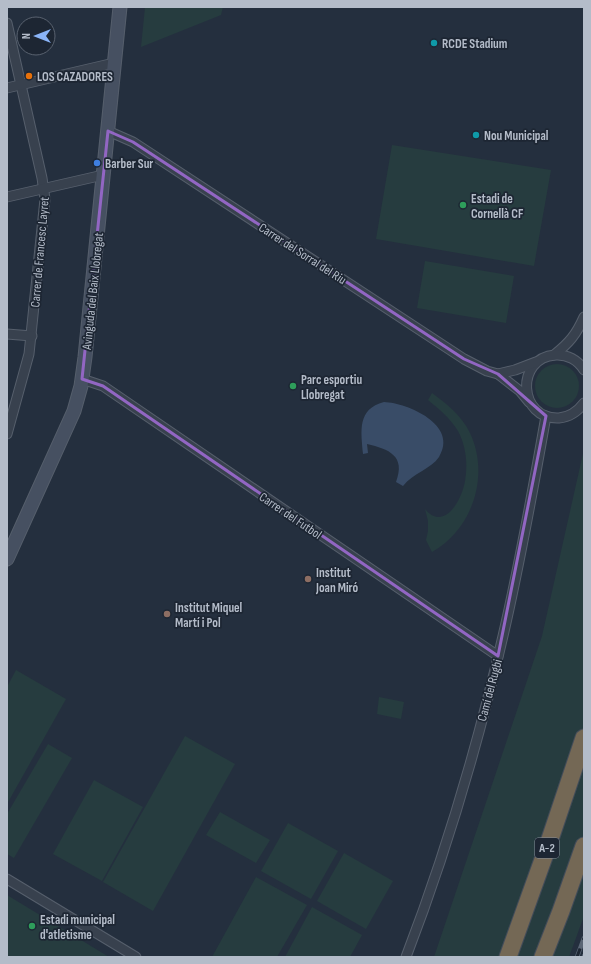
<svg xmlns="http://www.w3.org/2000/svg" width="591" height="964" viewBox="0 0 591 964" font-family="'Sofia Sans Condensed',sans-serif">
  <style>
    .green { fill: #263c3f }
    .water { fill: #394c67 }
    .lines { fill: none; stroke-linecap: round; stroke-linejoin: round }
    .street-casing { stroke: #565f6c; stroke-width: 11 }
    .secondary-casing { stroke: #565f6c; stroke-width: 15 }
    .highway-casing { stroke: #434c59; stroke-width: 19 }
    .street { stroke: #38414e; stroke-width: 9 }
    .secondary { stroke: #465061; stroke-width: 13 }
    .highway { stroke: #746855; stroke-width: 17 }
    .rail-casing { stroke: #5a6575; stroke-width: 4.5 }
    .rail { stroke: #1d2633; stroke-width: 3; stroke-dasharray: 9; stroke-linecap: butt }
    .marked { fill: none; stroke: #9266c3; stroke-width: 3; stroke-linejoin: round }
    .culture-dot { fill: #0f9aa8; stroke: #1d2633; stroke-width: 1.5 }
    .food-dot { fill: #e8710a; stroke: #1d2633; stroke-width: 1.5 }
    .shop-dot { fill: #3f7fe0; stroke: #1d2633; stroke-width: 1.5 }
    .leisure-dot { fill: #2e9e5b; stroke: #1d2633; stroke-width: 1.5 }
    .education-dot { fill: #8d6e63; stroke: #1d2633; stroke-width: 1.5 }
    .labels { text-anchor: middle; stroke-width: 3.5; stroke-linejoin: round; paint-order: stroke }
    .shield { fill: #1d2633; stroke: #878f9c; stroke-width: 1 }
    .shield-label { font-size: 12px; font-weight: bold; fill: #b4bcc9 }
    .poi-label { font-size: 13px; font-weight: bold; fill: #b4bcc9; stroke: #1d2633; text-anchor: start }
    .street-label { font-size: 13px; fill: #b4bcc9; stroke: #1d2633 }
  </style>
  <rect width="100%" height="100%" fill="#242f3e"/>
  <g class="green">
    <path d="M145,7H223L221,15L141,47Z"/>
    <path d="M392,145L551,170L534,266L376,239Z"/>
    <path d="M425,261L514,276L506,323L417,308Z"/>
    <circle cx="557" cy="386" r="22"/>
    <path d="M432,393C447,404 462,416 470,433C490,475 473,529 432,552L426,540L428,531V521L425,509C444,532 462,500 465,481C468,464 466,446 458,431C450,418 439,409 428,400Z"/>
    <path d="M584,449V916L569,957H434L542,636Z"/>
    <path d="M16,670L66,699L7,804V687Z"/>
    <path d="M379,697L404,702L401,719L377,714Z"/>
    <path d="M185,736L235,764L153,911L103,882Z"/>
    <path d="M48,744L72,758L14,858L7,854V814Z"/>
    <path d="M94,780L143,807L102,881L53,854Z"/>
    <path d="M220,812L270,840L256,863L206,835Z"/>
    <path d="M288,823L338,851L311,899L261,871Z"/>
    <path d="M344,853L393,881L366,929L317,901Z"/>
    <path d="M256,877L307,905L277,957H212Z"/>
    <path d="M7,895L109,957H7Z"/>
    <path d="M312,907L362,935L350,957H285Z"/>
  </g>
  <path class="water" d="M384,402C408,403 459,425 439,457C431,469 413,473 403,486L396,482C406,456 389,449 367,444L368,453L363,454C361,431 357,409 384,402Z"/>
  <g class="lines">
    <defs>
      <g id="street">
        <path d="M7,23L42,178L45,199L29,354L7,434"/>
        <path d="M7,88L114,63"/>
        <path d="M108,131L133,142L464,359L487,371L498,374L520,391L529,402"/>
        <path d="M7,197L103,175"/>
        <path d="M7,334L32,336"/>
        <path d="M554,355C569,343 576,335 584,317"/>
        <path d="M584,370C578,360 567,354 555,355C515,358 518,420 559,418C569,417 578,411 584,403"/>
        <path d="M498,374L515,370L536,362"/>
        <path d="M82,379L103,386L498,656"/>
        <path d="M7,879L136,957"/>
        <path d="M406,957C446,853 478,744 503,636C520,563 533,490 546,416"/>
      </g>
      <path id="secondary" d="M7,559L74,411L81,386L85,357L120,7"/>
      <g id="highway">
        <path d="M508,957L545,854L584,738"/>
        <path d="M543,957L561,911L584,846"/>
      </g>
    </defs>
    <use href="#street" class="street-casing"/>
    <use href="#secondary" class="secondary-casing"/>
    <use href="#highway" class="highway-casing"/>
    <use href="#street" class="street"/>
    <use href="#secondary" class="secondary"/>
    <use href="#highway" class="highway"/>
    <defs>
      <g id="rail">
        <path d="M577,957L584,938"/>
        <path d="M584,957V956"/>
      </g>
    </defs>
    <use href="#rail" class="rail-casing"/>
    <use href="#rail" class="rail"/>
  </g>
  <path class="marked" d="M108,131L133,142L464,359L498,374L546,416L498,656L103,386L82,379Z"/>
  <g class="culture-dot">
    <circle cx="434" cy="43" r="4"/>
    <circle cx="476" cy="135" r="4"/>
  </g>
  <circle class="food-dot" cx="29" cy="76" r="4"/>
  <circle class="shop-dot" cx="97" cy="163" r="4"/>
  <g class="leisure-dot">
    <circle cx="463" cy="205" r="4"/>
    <circle cx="293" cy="386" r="4"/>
    <circle cx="32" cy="926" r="4"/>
  </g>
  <g class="education-dot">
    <circle cx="308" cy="579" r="4"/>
    <circle cx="167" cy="614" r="4"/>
  </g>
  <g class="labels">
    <rect class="shield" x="535" y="838" width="24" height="20" rx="3"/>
    <g class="shield-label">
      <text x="547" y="852">A-2</text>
    </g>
    <g class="poi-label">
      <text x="442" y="48">RCDE Stadium</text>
      <text x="37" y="81">LOS CAZADORES</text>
      <text x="484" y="140">Nou Municipal</text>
      <text x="105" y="168">Barber Sur</text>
      <text x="471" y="203">Estadi de<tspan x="471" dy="15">Cornellà CF</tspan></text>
      <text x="301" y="384">Parc esportiu<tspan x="301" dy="15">Llobregat</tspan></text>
      <text x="316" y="577">Institut<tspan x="316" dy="15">Joan Miró</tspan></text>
      <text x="175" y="612">Institut Miquel<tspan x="175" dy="15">Martí i Pol</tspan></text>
      <text x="40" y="924">Estadi municipal<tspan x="40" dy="15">d'atletisme</tspan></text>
    </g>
    <g class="street-label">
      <text transform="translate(39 252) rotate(-85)" y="5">Carrer de Francesc Layret</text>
      <text transform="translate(303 253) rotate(33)" y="5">Carrer del Sorral del Riu</text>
      <text transform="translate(92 291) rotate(-84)" y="5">Avinguda del Baix Llobregat</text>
      <text transform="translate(291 515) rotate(34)" y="5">Carrer del Futbol</text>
      <text transform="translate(489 690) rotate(-75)" y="5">Camí del Rugbi</text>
    </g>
  </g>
  <rect width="591" height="964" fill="none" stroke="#b4bcc9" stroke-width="16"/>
  <g transform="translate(36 36) rotate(270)"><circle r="19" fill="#1d2633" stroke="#59626f"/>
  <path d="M0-3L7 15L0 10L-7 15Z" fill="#8ab4f8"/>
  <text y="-6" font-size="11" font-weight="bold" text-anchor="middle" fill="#b4bcc9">N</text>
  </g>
</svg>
